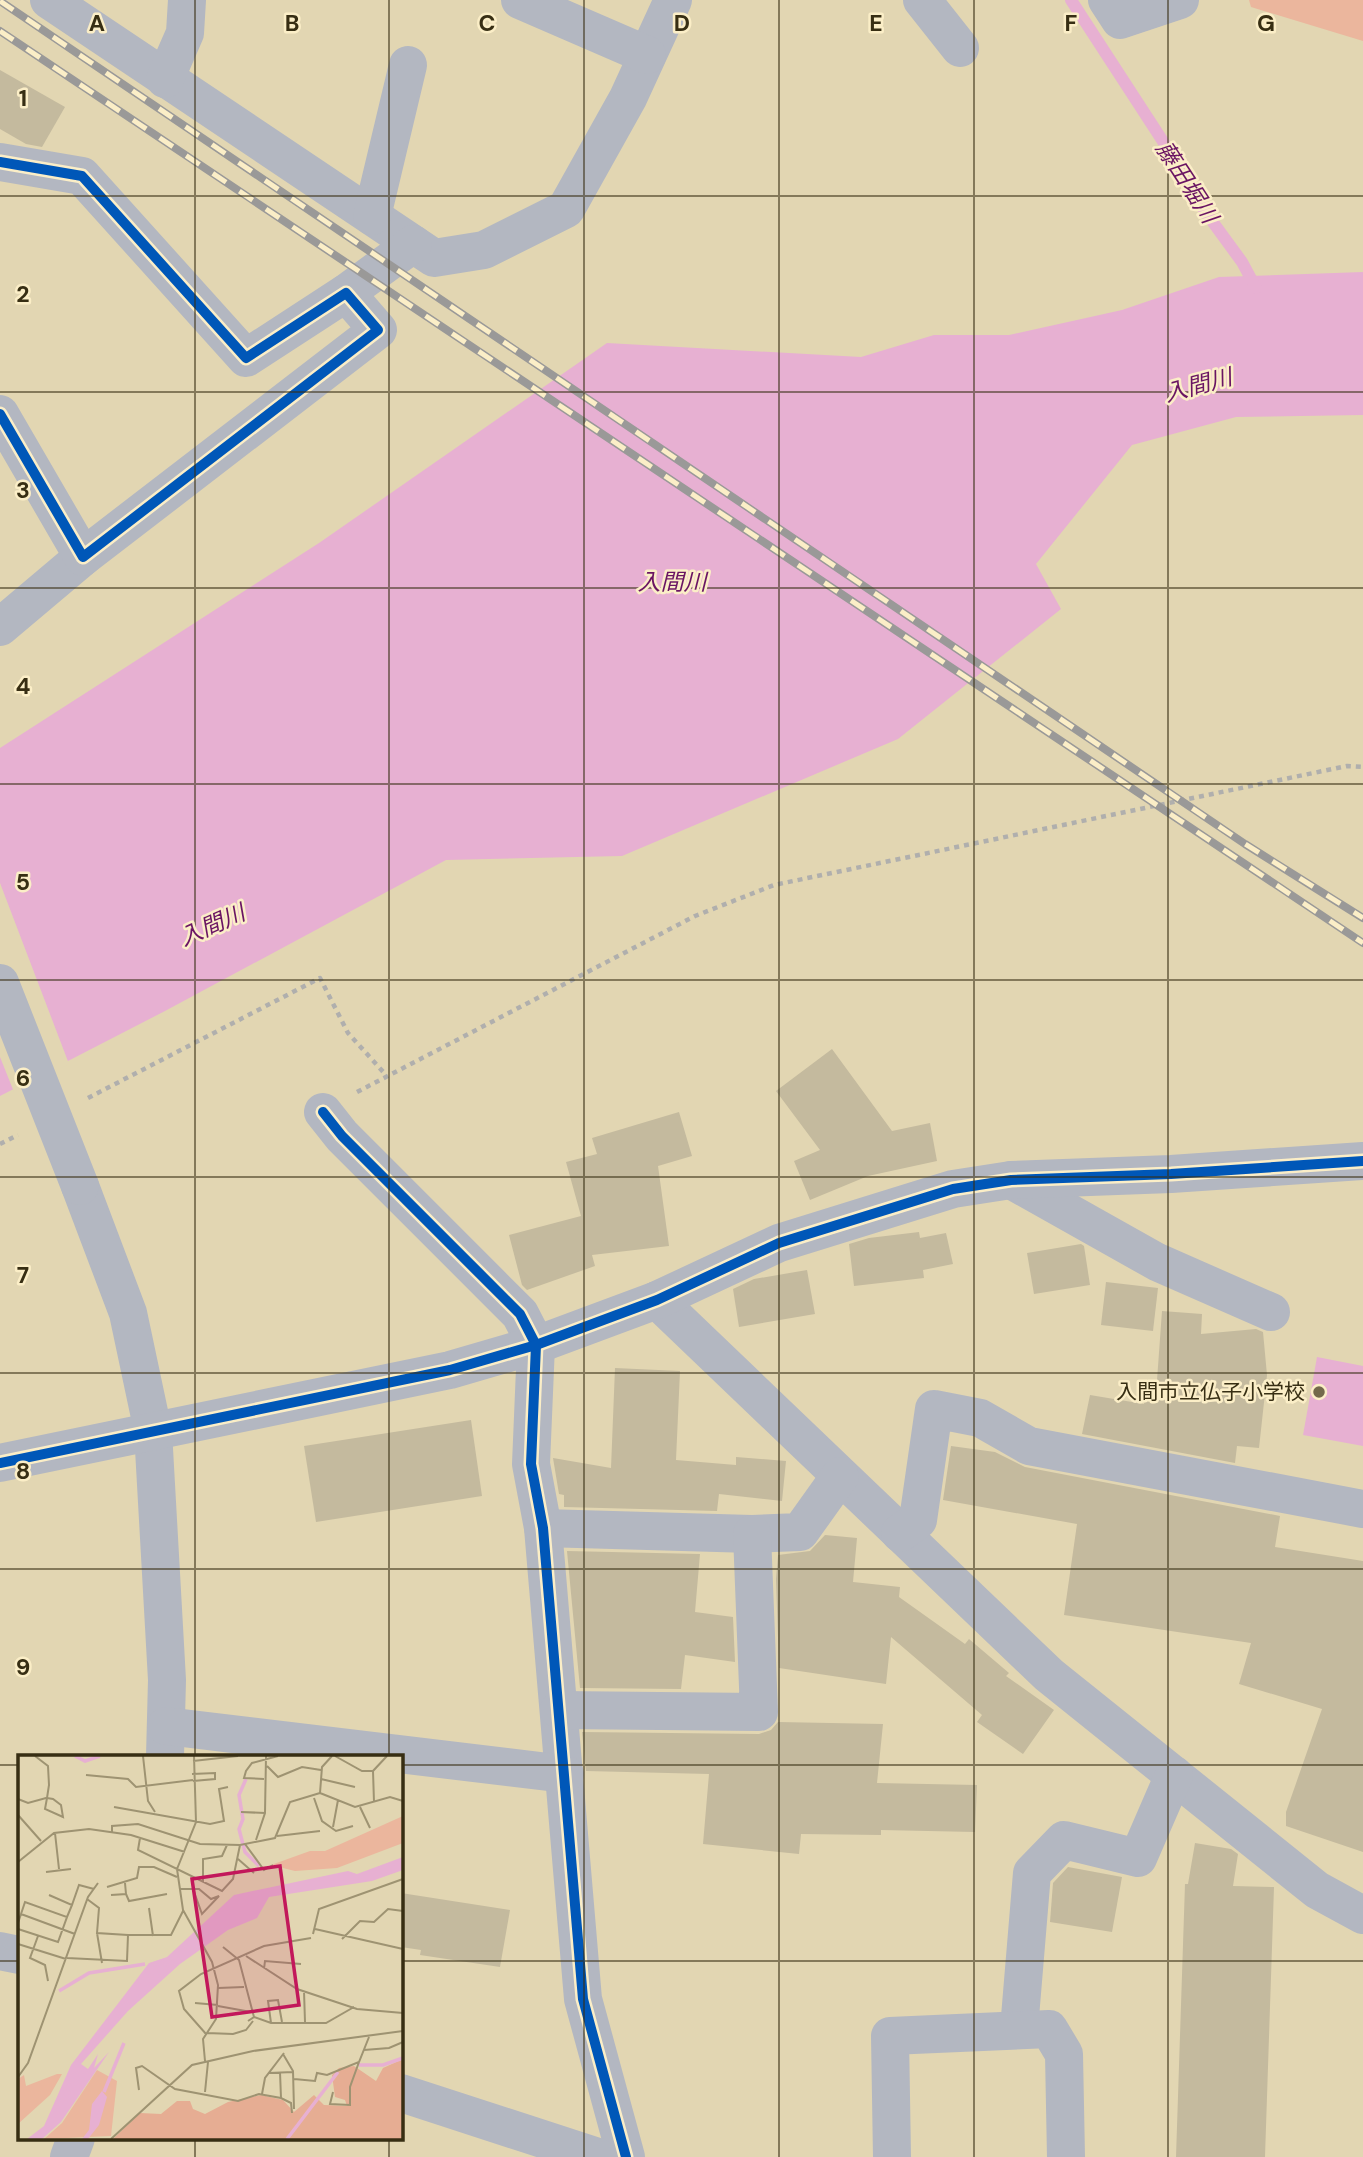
<svg xmlns="http://www.w3.org/2000/svg" width="1363" height="2157" viewBox="0 0 1363 2157" font-family="'DM Sans','Noto Sans JP',sans-serif">
  <style>
    .green { fill: #ebb69d }
    .water { fill: #e7b0d2 }
    .pier { fill: #e2d6b2 }
    .lines { fill: none; stroke-linecap: round; stroke-linejoin: round }
    .stream { stroke: #e7b0d2; stroke-width: 12 }
    .building { fill: #c4ba9e }
    .path { stroke: #b0afad; stroke-width: 4.5; stroke-dasharray: 5 5; stroke-linecap: butt }
    .minor { stroke: #b3b7c1; stroke-width: 38 }
    .rail-casing { stroke: #9a9998; stroke-width: 8 }
    .rail { stroke: #fbeec7; stroke-width: 5; stroke-dasharray: 16; stroke-linecap: butt }
    .minor-bridge { stroke: #b3b7c1; stroke-width: 38 }
    .cycleway-casing { stroke: #fbeec7; stroke-width: 15 }
    .cycleway { stroke: #0057b8; stroke-width: 10 }
    .grid { fill: none; stroke: #372e13; stroke-width: 2; stroke-opacity: 0.55 }
    .poi-dot { fill: #73694b; stroke: #fbeec7; stroke-width: 2.5 }
    .labels { text-anchor: middle; stroke-width: 5; stroke-linejoin: round; paint-order: stroke }
    .poi-label { font-size: 21px; fill: #372e13; stroke: #fbeec7; text-anchor: end }
    .water-label { font-size: 23px; font-style: italic; fill: #6a1463; stroke: #fbeec7 }
    .inset-river { fill: none; stroke: #e7b0d2; stroke-width: 3.5 }
    .inset-road { fill: none; stroke: #9e9372; stroke-width: 2 }
    .view { fill: #c2185b; fill-opacity: 0.15; stroke: #c2185b; stroke-width: 3.5 }
    .inset-edge { fill: none; stroke: #372e13; stroke-width: 3.5 }
    .grid-label { font-size: 23px; text-anchor: middle; font-weight: bold; fill: #372e13; stroke: #fbeec7; stroke-width: 5; stroke-linejoin: round; paint-order: stroke }
  </style>
  <rect width="100%" height="100%" fill="#e2d6b2"/>
  <path class="green" d="M1249,0H1363V41L1251,7Z"/>
  <g class="water">
    <path d="M1363,272V415L1236,417L1132,445L1036,564L1061,609L898,739L622,856L446,860L165,1011L0,1096V748L319,543L607,343L861,357L934,335H1009L1122,310L1219,277Z"/>
    <path d="M1317,1357L1363,1366V1446L1303,1435Z"/>
  </g>
  <path class="pier" d="M0,883L69,1064L14,1092L0,1057Z"/>
  <g class="lines">
    <path class="stream" d="M1071,0L1164,143L1204,210L1242,262L1256,288"/>
  </g>
  <g class="building">
    <path d="M0,70L65,107L42,147L26,144L0,129Z"/>
    <path d="M832,1049L892,1131L930,1123L937,1161L868,1176L810,1200L794,1161L820,1150L776,1091Z"/>
    <path d="M679,1112L692,1156L658,1166L669,1246L592,1255L595,1266L527,1290L522,1285L509,1235L581,1216L566,1162L597,1154L592,1138Z"/>
    <path d="M919,1232L920,1238L946,1233L953,1264L923,1270L924,1278L854,1286L849,1244L869,1238Z"/>
    <path d="M1081,1244L1084,1246L1090,1285L1034,1294L1027,1253Z"/>
    <path d="M807,1270L815,1314L739,1327L733,1289L754,1279Z"/>
    <path d="M1106,1282L1158,1288L1153,1331L1101,1325Z"/>
    <path d="M1162,1311L1202,1314L1201,1334L1256,1329L1263,1332L1267,1375L1259,1448L1237,1446L1235,1463L1082,1434L1090,1395L1144,1404L1146,1393L1156,1394Z"/>
    <path d="M615,1368L680,1371L676,1460L736,1465V1457L786,1461L782,1501L719,1494L717,1511L564,1507V1495L559,1494L553,1458L611,1468Z"/>
    <path d="M471,1420L482,1496L316,1522L304,1446Z"/>
    <path d="M951,1446L995,1452L1025,1467L1280,1516L1275,1547L1363,1561V1852L1286,1826V1812L1322,1709L1239,1684L1251,1643L1064,1615L1077,1524L943,1500Z"/>
    <path d="M825,1535L857,1538L853,1582L900,1587L899,1597L965,1644L969,1639L1009,1673L1006,1676L1054,1710L1023,1754L977,1722L982,1715L891,1637L886,1684L779,1668L776,1579L778,1555L810,1551Z"/>
    <path d="M567,1551L700,1554L695,1612L733,1617L735,1662L685,1655L681,1689L580,1688Z"/>
    <path d="M778,1722L883,1724L877,1783L977,1785L975,1832L881,1830V1835L801,1834L799,1854L703,1844L709,1774L586,1771L582,1732L759,1734L771,1730Z"/>
    <path d="M1195,1843L1231,1849L1238,1854L1233,1886L1274,1887L1265,2157H1176L1185,1884H1188Z"/>
    <path d="M1068,1867L1122,1877L1112,1932L1050,1922L1053,1883Z"/>
    <path d="M401,1893L510,1910L500,1967L420,1955L421,1950L401,1947Z"/>
  </g>
  <g class="lines">
    <g class="path">
      <path d="M357,1092L695,916L774,885L1347,766L1363,767"/>
      <path d="M88,1098L320,978L348,1033L386,1075"/>
      <path d="M0,1144L18,1135"/>
    </g>
    <g class="minor">
      <path d="M49,0L434,258L484,250L566,209L628,98L673,0"/>
      <path d="M520,0L647,55"/>
      <path d="M922,0L960,48"/>
      <path d="M1107,0L1120,20L1180,0"/>
      <path d="M165,79L185,33L187,0"/>
      <path d="M0,162L82,176L246,358L346,293L378,330L83,557L0,627"/>
      <path d="M372,216L408,65"/>
      <path d="M346,293L413,244"/>
      <path d="M0,414L83,557"/>
      <path d="M323,1112L342,1136L520,1314L536,1345L531,1464L543,1528L583,1999L626,2157"/>
      <path d="M1011,1180L1157,1262L1271,1312"/>
      <path d="M80,1186L128,1313L153,1431L167,1680L165,1756"/>
      <path d="M657,1300L1049,1675L1317,1890L1363,1915"/>
      <path d="M0,1463L450,1370L536,1345L657,1300L779,1243L953,1189L1011,1180L1171,1174L1363,1161"/>
      <path d="M543,1528L752,1534L800,1532L840,1476"/>
      <path d="M900,1533L918,1520L934,1409L980,1418L1029,1446L1363,1509"/>
      <path d="M559,1710L759,1712L752,1534"/>
      <path d="M166,1726L565,1774"/>
      <path d="M0,1951L19,1955"/>
      <path d="M1019,2029L1032,1873L1064,1840L1138,1858L1174,1775"/>
      <path d="M401,2093L598,2157"/>
      <path d="M69,2157L76,2138"/>
      <path d="M892,2157L890,2036L1049,2029L1064,2054L1066,2157"/>
    </g>
    <defs>
      <g id="rail">
        <path d="M0,1L1245,844L1363,918"/>
        <path d="M0,31L1363,943"/>
      </g>
    </defs>
    <use href="#rail" class="rail-casing"/>
    <use href="#rail" class="rail"/>
    <path class="minor-bridge" d="M0,983L80,1186"/>
    <defs>
      <g id="cycleway">
        <path d="M0,162L82,176L246,358L346,293L378,330L83,557L0,414"/>
        <path d="M323,1112L342,1136L520,1314L536,1345L531,1464L543,1528L583,1999L626,2157"/>
        <path d="M0,1463L450,1370L536,1345L657,1300L779,1243L953,1189L1011,1180L1171,1174L1363,1161"/>
      </g>
    </defs>
    <use href="#cycleway" class="cycleway-casing"/>
    <use href="#cycleway" class="cycleway"/>
  </g>
  <path class="grid" d="M195,0V1756M389,0V1756M584,0V2157M779,0V2157M974,0V2157M1168,0V2157M0,196H1363M0,392H1363M0,588H1363M0,784H1363M0,980H1363M0,1177H1363M0,1373H1363M0,1569H1363M0,1765H19M401,1765H1363M0,1961H19M401,1961H1363M195,2138V2157M389,2138V2157"/>
  <circle class="poi-dot" cx="1319" cy="1392" r="7"/>
  <g class="labels">
    <g class="poi-label">
      <text x="1305" y="1399">入間市立仏子小学校</text>
    </g>
    <g class="water-label">
      <text transform="translate(1187 182) rotate(57)" y="8">藤田堀川</text>
      <text transform="translate(1198 385) rotate(-15)" y="8">入間川</text>
      <text x="672" y="590">入間川</text>
      <text transform="translate(212 925) rotate(-24)" y="8">入間川</text>
    </g>
  </g>
  <g transform="translate(18 1755)">
    <rect width="385" height="385" fill="#e2d6b2"/>
    <path d="M385,61V88L319,113L277,116L253,110L292,96H307ZM79,315L99,326L93,381L26,384L44,368ZM39,319H44L32,340L0,369V324L6,320L8,331Z" fill="#ebb69d"/>
    <path d="M385,304V384H95L122,358L143,359L159,346H172L175,354L187,359L210,347L243,340L265,345L276,357L296,340L306,350L329,351L327,345L317,342L314,320L321,313L336,311L358,326L365,313Z" fill="#e6ad93"/>
    <path d="M385,102V115L354,126L251,142L239,163L210,175L162,209L110,256L63,309L70,314L80,299L76,313L91,297L43,367L24,384H9L26,371L53,310L131,208L149,202L216,140L330,116L339,119ZM84,336L89,342L81,370L70,384H64L71,375L74,349Z" fill="#e7b0d2"/>
    <path class="inset-river" d="M57,1L67,6L82,1M228,24L221,40L225,64L221,74L227,97L241,111M41,236L71,218L127,209M341,310H365L385,303M86,337L106,288M269,384L320,317"/>
    <path class="inset-road" d="M125,1L130,46L137,57M176,1L178,67L159,114L165,155L194,207L200,230L198,264L185,284L187,306M317,1L344,16H355M175,6L220,1M249,11L260,22L284,12L303,15M174,19L197,18V24L175,26M68,20L110,24L118,32L175,25M246,24L226,23L228,16L234,8L260,1M303,24L337,32M302,38L337,52L372,42L385,46M302,38L304,12L314,1M296,43L304,66L318,76L335,71M0,44L10,48L28,43H29L35,44L43,50L45,62L27,54L29,43L31,30L30,11L17,1M356,47L355,16L369,1M96,52L192,69L206,66L201,34L210,32M342,52L352,73M223,57L247,58M0,60L23,86M315,72L320,45M94,77V71L120,69L182,89L222,90L257,83L272,47L302,38M37,78L41,114M259,81L302,76M122,83L120,95L204,136L215,124L222,90M238,85L247,58L248,1M227,89L246,115L255,110M220,104L236,118M0,107L36,78L71,74L113,80L167,97M28,117L53,114M185,127V104L204,101L209,90M89,132L119,123L121,112H136L159,122M161,134H181L193,144L201,141L184,159L175,134M108,139L111,146L149,139M31,140L54,150L49,162M93,140L108,139L107,128M69,144L81,153L79,178L110,180M54,150L61,130L76,134M131,153L135,181M3,159L57,179M0,168L7,147L49,162L40,187L0,174M297,174L385,194M79,178L84,208M295,179L301,154L385,124M20,181L12,203L27,210L30,226M324,184L342,166L356,167L370,154L385,156M0,189L48,204M205,192L221,205L236,262L230,266M228,201L279,234L339,254L385,258M49,203L109,206L110,180H153L165,156M246,214L247,206L283,209M200,233L226,232M286,236L287,267M177,248L200,250M200,251L233,257M236,262L253,268H308L336,252M253,268L250,246L260,245L264,267M189,278L215,279L228,275L235,266M188,279L166,254L161,236L183,219L246,191L293,183M346,295L371,293L385,287M265,299L275,316L276,354M262,317L263,343M251,318L275,317M0,322L10,308L70,142L80,128M276,324L297,326L299,318L309,320L341,307L351,282M121,335L118,313L124,311L157,334L220,346L241,339L263,343L273,348L274,358M187,337L190,307M315,337L312,349L332,350V332L341,307M244,339L247,323L266,298M93,384L174,310L235,296L385,276"/>
    <path class="view" d="M262,111L281,250L194,262L174,124Z"/>
    <rect width="385" height="385" class="inset-edge"/>
  </g>
  <g class="grid-label">
    <text x="97" y="31">A</text>
    <text x="292" y="31">B</text>
    <text x="487" y="31">C</text>
    <text x="682" y="31">D</text>
    <text x="876" y="31">E</text>
    <text x="1071" y="31">F</text>
    <text x="1266" y="31">G</text>
    <text x="23" y="106">1</text>
    <text x="23" y="302">2</text>
    <text x="23" y="498">3</text>
    <text x="23" y="694">4</text>
    <text x="23" y="890">5</text>
    <text x="23" y="1086">6</text>
    <text x="23" y="1283">7</text>
    <text x="23" y="1479">8</text>
    <text x="23" y="1675">9</text>
  </g>
</svg>
